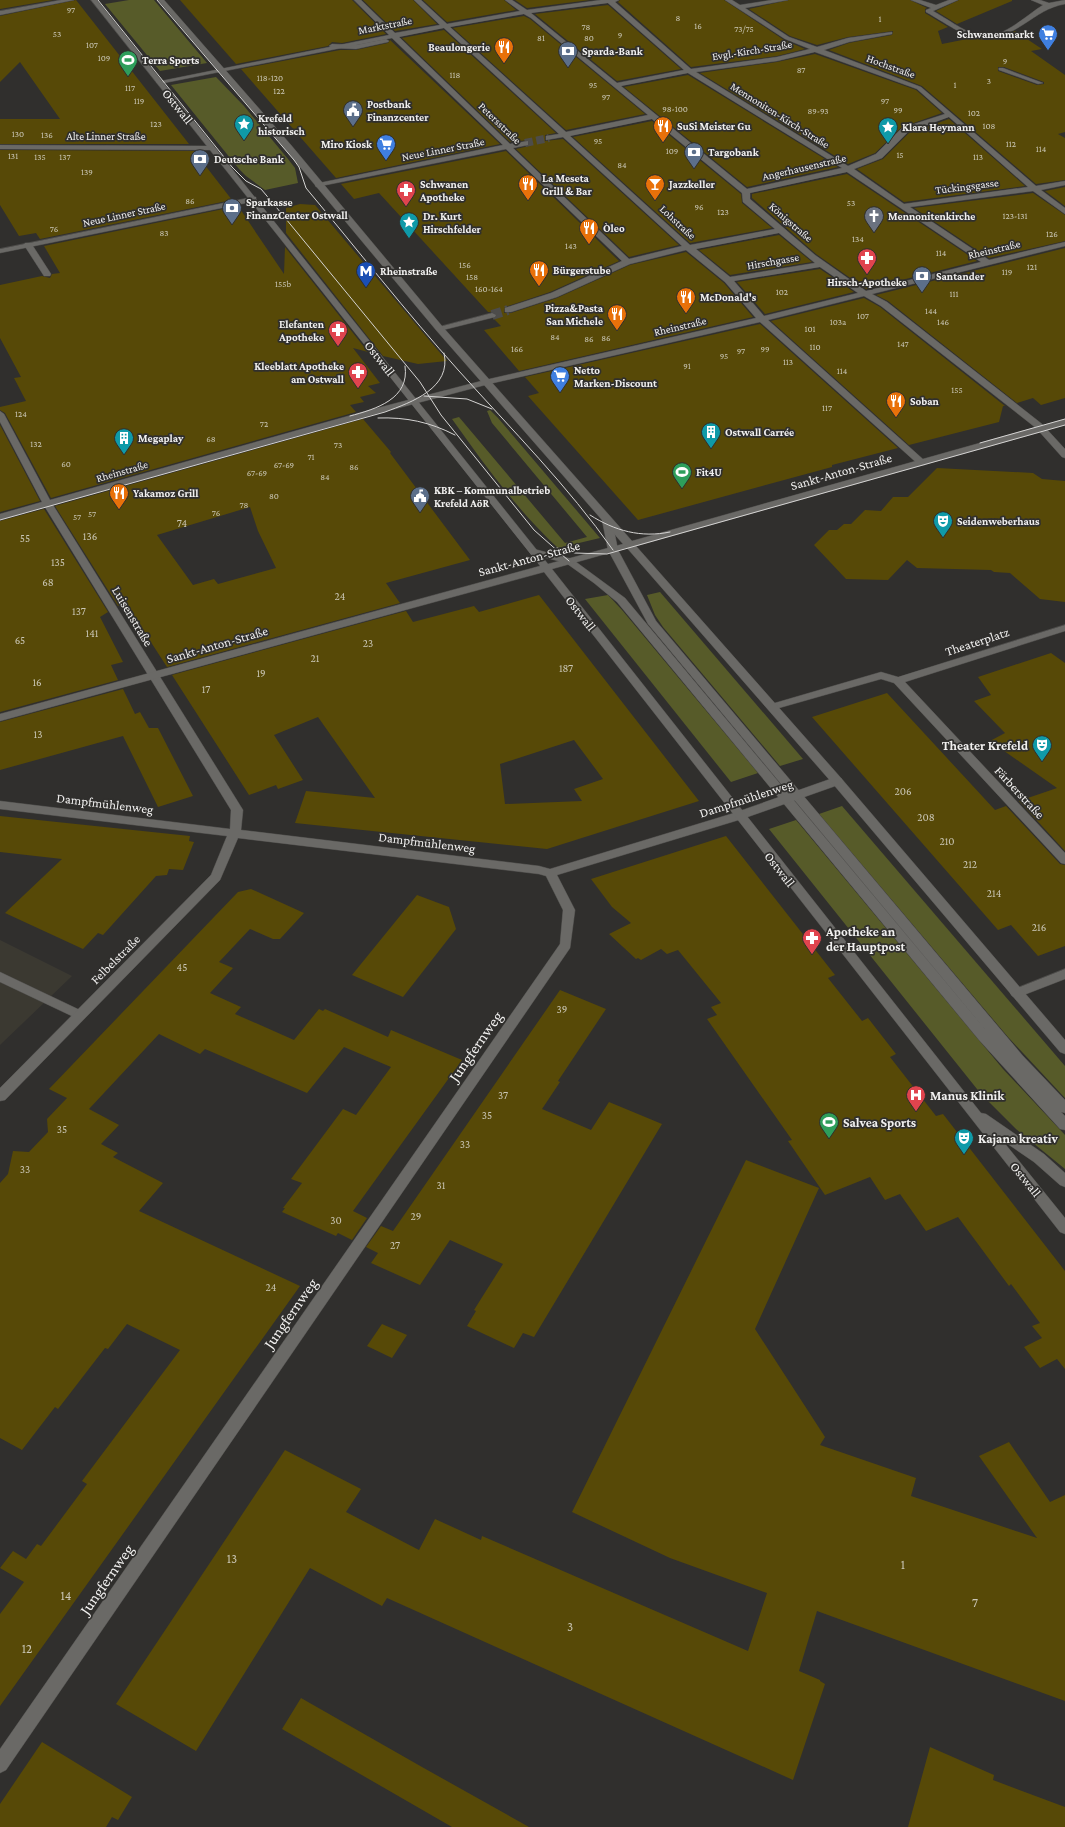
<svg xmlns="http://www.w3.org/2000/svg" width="1065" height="1827" viewBox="0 0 1065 1827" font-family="'Crimson Pro',serif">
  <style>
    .built { fill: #3b3931 }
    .green { fill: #575b29 }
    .building { fill: #574907; fill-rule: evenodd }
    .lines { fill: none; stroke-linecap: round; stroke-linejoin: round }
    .street-tunnel-far1 { stroke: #4d4c4a; stroke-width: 8; stroke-dasharray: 8 3.5; stroke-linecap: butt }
    .street-tunnel { stroke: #4d4c4a; stroke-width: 10; stroke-dasharray: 10 4.5; stroke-linecap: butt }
    .lane-casing { stroke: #4c4b49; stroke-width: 1 }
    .street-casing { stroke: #4c4b49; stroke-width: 1 }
    .secondary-casing { stroke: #4c4b49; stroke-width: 1 }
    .lane { fill: #6a6966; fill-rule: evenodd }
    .street { fill: #6a6966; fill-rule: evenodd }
    .secondary { fill: #6a6966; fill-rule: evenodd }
    .tram { stroke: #d5d4d3; stroke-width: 1 }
    .labels { text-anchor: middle; stroke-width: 3.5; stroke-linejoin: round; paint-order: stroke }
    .far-number-label { font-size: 9px; fill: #cac6b5 }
    .far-street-label { font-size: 11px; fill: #f1f0ef; stroke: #302f2d }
    .far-poi-label { font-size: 11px; font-weight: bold; fill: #f1f0ef; stroke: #302f2d; text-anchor: start }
    .number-label { font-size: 11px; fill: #cac6b5 }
    .street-label { font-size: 13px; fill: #f1f0ef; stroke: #302f2d }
    .poi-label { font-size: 13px; font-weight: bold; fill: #f1f0ef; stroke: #302f2d; text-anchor: start }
    .near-number-label { font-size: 13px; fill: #cac6b5 }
    .near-street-label { font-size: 16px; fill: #f1f0ef; stroke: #302f2d }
  </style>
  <rect width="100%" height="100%" fill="#302f2d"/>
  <path class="built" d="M0,940L72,976L0,1045Z"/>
  <g class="green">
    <path d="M129,0H154L207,63L160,71L105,4Z"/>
    <path d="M216,77L244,106L288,159L295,168L298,183L265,190L246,176L239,169L171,85Z"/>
    <path d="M490,410L498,418L600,538L558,548C517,510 484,464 452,419L459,417L565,543L587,537L492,423L487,411Z"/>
    <path d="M660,592L803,759L780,766L663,627L655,615L647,595Z"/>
    <path d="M608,595L622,610L758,773L731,782L585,599Z"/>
    <path d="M842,806L1065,1066V1098L1008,1037L819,814Z"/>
    <path d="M796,820L1003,1069L1065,1135V1169L1016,1129L981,1094L769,829Z"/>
  </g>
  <g class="building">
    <path d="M0,0H53L0,9Z"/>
    <path d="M76,0L138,79L189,144H0V119H60L20,62L0,82V16Z"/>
    <path d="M180,0H352L386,34L342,43L332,42L328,46L236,64Z"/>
    <path d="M363,0H413L437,24L395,31Z"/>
    <path d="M423,0H504L516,10L447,22Z"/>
    <path d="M515,0H590L527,8Z"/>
    <path d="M620,0H724L784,40L805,49L777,56L691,67L618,2Z"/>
    <path d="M789,0H910L927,8L925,9V13L948,27L938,31L942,44L972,38L984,40L996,39L1015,31L1042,49L1031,51L1065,75V132L1058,134L1065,138V180L1036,184L922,86L829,50L849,43L892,35L893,31L848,37L817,45L790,36L749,9ZM998,67H1004L1044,82V84L1037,85L998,71Z"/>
    <path d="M959,0H1012V1L957,24L936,11Z"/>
    <path d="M608,5L681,69L617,81L535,14Z"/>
    <path d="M524,16L530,19L645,114L566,130L453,28Z"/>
    <path d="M444,30L556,133L545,135V141L563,139L679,245L629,257L516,149L529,146V140L510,142L402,38Z"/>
    <path d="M390,40L500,144L336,178L241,69L340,50H356L388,43Z"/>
    <path d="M815,54L916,90L942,113L902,127L875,153L848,164L700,73L777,62Z"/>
    <path d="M688,75L838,167L747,187L624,87Z"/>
    <path d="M949,119L1025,186L904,202L857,169L883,159L909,133Z"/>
    <path d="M652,121L741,194L742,203L772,228L690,243L573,137Z"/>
    <path d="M0,150L194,151L232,200L40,239L36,233L19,236L0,205Z"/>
    <path d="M506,151L619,261L550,292L505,307L504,313H511L557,298L630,265L686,252L724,283L753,317L519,371L484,330L501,326L494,319L496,318L497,314L493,312H488L379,193L354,199L341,184Z"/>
    <path d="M847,174L977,261L866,289L816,254L752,198V194Z"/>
    <path d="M1065,187V206L1045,191Z"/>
    <path d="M1033,193L1065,215V241L989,258L914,208Z"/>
    <path d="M300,204L315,205L447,361L418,364L383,356L286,233V208Z"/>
    <path d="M238,206L284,274L285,247L368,352L353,348L380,383L368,386L376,393L360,397L364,402L350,405L356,412L51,498L5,413L0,410V407L26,401L14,378L21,377L0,338V285L42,276L50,278L52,274L60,273L44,246Z"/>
    <path d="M779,235L812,262L730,275L699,250Z"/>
    <path d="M1065,248V398L1041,405L1033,398L1017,403L888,301L876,295Z"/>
    <path d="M820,269L854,292L765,314L737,282Z"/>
    <path d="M864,298L880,307L1005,406H1003L999,422L909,445L771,321Z"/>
    <path d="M760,324L898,448L832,465V467L638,520L528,396L539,393L525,377Z"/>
    <path d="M363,419L391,452L390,453L470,560L386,583L400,603L167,667L125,602L118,606L55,506ZM250,507L258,531L276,568L218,584L214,579L193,585L157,535Z"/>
    <path d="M0,425L40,501L0,512Z"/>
    <path d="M937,468L1033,473L1042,479L1065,481V602L1040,599L1010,573L994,572L991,570L917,568L907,560L888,580L846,579L814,545L829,530H837L844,524H851L865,510L881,511L893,497H908Z"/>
    <path d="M44,509L108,612L100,617L123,662L111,665L118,680L0,712V521Z"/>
    <path d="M539,595L699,801L547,849L295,823L306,791L375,798L318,717L274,735L303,780L278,789L276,785L249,795L172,675L406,611L413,622L474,606L479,612ZM574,740L603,779L574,789L582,801L505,804L500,764Z"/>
    <path d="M1051,653L1065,663V851L1019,801L1057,788L990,741L1005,733L974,701L991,695L978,677Z"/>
    <path d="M123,689L135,714L140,712L149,728H158L193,796L158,807L123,736L0,770V722Z"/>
    <path d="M887,693L995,810L1006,806L1060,864L1065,865V946L1038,956L1011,925L998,930L812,717Z"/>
    <path d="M0,816L190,836L189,841L194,842L183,870L169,869L167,875L156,876L103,935L98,933L83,949L5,913L62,859L0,852Z"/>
    <path d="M726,836L835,975L828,978L862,1021L868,1018L896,1054L890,1057L936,1116L943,1114L1065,1271V1369L1057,1359L1040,1368L1024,1347L1042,1338L1032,1326L1040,1323L1011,1284L1009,1286L958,1217L926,1231L900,1194L885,1200L870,1177L825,1195L788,1141L792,1140L707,1019L717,1015L711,1007L721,1003L678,950L667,954L661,949L641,960L638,958L636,959L609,934L631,923L612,907L591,879Z"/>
    <path d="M251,889L304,913L280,939H273L250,929L219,962L233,968L210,993L241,1007L235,1014L294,1040L319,1009L323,1011L325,1009L388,1037L391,1030L462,1060L353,1211L367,1218L352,1240L338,1233L336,1236L282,1212L285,1208H283L302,1183L291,1179L343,1109L356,1115L391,1067L344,1047L307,1093L205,1049L200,1054L159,1034L89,1109L119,1125L101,1144L118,1153L113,1157L163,1183L139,1211L300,1286L0,1706V1614L24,1582L0,1568L13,1551L26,1559L37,1544L41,1546L87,1484L82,1481L180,1350L127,1324L108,1349L105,1348L58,1409L55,1407L22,1450L0,1438V1183L8,1174L13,1151L29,1152L48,1132L47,1119L67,1098L49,1089L238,892Z"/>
    <path d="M417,895L449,907L456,929L403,997L352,975Z"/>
    <path d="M560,990L606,1009L558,1081L560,1082L542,1109L591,1130L609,1102L662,1124L534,1337L523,1333L514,1348L467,1326L476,1311L474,1310L503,1264L450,1240L420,1285L371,1263L378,1253L366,1247L381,1226L393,1231Z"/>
    <path d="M746,1160L819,1188L755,1329L825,1437L820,1445L916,1478L911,1496L1037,1538L979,1456L1009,1442L1050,1502L1065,1495V1701L817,1611L799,1671L820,1680V1681L825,1684L793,1780L387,1598L382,1606L310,1568L196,1751L116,1704L285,1450L361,1489L346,1512L419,1550L435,1519L481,1540L482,1536L748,1651L767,1593L670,1558L572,1512Z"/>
    <path d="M382,1324L407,1335L392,1358L367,1346Z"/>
    <path d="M301,1698L422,1767L529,1827H452L282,1729Z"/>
    <path d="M42,1742L132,1797L118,1820L112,1817L106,1827H0V1804Z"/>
    <path d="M930,1747L994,1775L993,1780L1065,1807V1827H908Z"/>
  </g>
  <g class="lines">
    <path class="street-tunnel-far1" d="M525,143L549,138"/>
    <path class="street-tunnel" d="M492,315L508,310"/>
    <defs>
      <g id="lane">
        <path d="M386,39L389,41L388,42L356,49L332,48L329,46L332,44L356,45Z"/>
        <path d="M25,243H31L51,274L50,276H44L24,245Z"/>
        <path d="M607,517L612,520L618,550L656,621L1023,1056L1065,1100V1113L1061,1112L1065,1116V1130L1060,1129L979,1040L617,602L594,583L566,563L531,554L529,552L534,549L572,559L625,598L989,1034L648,624L608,550L602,520Z"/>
        <path d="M0,972L84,1012L86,1015L84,1018H76L0,982Z"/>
      </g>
      <g id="street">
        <path d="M61,0H74L0,15V11Z"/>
        <path d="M354,0H361L395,33L440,25L414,0H421L447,24L520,11L505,0H512L527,10L601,0H619L615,2L691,69L777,57L810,49L785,39L725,0H732L740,5L772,0H788L745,8L789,37L817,47L848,38L892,32V34L849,42L824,50L921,87L1036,186L1065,181V185L1041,190L1065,208V214L1033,191L910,207L989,260L1065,242V246L872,294L887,302L1042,424L1065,449V458L1062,457L1036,428L881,306L864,296L768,320L925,461V465H919L760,322L489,384L372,415L53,505L243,810L241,830L539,866L550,869L734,813L833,778H841L843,781L841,784L742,819L557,875L575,910L570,948L6,1770L0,1773V1749L560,944L563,910L546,876L539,874L238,838L220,880L5,1100L0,1101V1088L211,875L227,836L0,809V801L230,829L231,810L45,507L0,520V514L42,502L0,422V411L4,414L50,500L366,411L485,380L756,318L725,282L686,250L630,264L557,297L511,312H505V308L551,293L622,261L506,149L316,187L315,185L319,183L503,145L392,38L159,84L156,82L389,35ZM608,3L684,70L617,83L531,13ZM524,14L531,18L648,115L566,132L450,27ZM444,28L559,134L546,136V140L563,137L682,246L629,259L513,148L528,145V141L510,144L399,37ZM815,52L917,89L945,114L902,128L876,154L848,166L696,72L777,61ZM688,73L842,168L747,189L621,86ZM949,117L1028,187L904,204L854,169L882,158L908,132ZM652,119L742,193L743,202L775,229L690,245L570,136ZM847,172L981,262L866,291L815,255L750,199V193ZM779,233L815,263L730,277L696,249ZM820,267L858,293L764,316L734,281Z"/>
        <path d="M911,0H920L936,5L949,0H958L933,11C946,18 963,31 977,35C1000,42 1025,16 1043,5L1031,0H1040L1049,3L1065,0V4C1048,7 1038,15 1024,24C980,53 965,34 926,12V10L931,8Z"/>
        <path d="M999,68H1003L1043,83L1038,84L999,70Z"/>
        <path d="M0,145L211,146L215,148L211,150L0,149Z"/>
        <path d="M253,197H256V201L0,253V249Z"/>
        <path d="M492,313L496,315L495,317L439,331L435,328Z"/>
        <path d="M1065,625V631L905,682L1065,853V864L1061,863L894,683L881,679L772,710L767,707L768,705L881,672L898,677Z"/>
        <path d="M1065,969V979L1016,998L1012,996L1010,993L1012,990Z"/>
      </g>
      <path id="secondary" d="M91,0H97L548,564L623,544L436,330L285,149L158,0H164L291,145L442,326L632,541L1065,419V425L636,546L841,778L1065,1040V1054L1060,1052L833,784L627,548L552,569L981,1113L986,1114L1044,1154L1065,1173V1187L1060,1185L1034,1162L1002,1140L1065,1218V1234L1060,1232L544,572L0,721V714L540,566Z"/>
    </defs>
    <use href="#lane" class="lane-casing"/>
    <use href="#street" class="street-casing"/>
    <use href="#secondary" class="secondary-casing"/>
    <use href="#lane" class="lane"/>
    <use href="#street" class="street"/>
    <use href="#secondary" class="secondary"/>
    <g class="tram">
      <path d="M98,0L232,167L246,181L261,189L272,202L420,382L441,415L534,530L569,561"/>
      <path d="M157,0L294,160L299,167L306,188C357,249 406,312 459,371C512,430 568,486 613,550"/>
      <path d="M424,396L467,399L492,409"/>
      <path d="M350,416C376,409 410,399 405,366"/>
      <path d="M378,418C406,417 430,422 455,435"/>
      <path d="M980,443L1065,419"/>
      <path d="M590,515C615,531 641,538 670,532"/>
      <path d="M0,520L385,412C412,402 452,388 444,353"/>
      <path d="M557,548L575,553L607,554L1065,425"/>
    </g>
  </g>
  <defs>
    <symbol id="supermarket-pin" viewBox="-11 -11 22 30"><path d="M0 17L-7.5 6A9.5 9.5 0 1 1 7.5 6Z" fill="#3f7fe0" stroke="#302f2d"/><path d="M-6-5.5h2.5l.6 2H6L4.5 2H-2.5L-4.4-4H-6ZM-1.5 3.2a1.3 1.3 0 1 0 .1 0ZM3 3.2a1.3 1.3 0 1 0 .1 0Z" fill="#fff"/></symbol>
    <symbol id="restaurant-pin" viewBox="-11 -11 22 30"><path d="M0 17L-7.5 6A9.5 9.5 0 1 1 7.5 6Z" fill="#e8710a" stroke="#302f2d"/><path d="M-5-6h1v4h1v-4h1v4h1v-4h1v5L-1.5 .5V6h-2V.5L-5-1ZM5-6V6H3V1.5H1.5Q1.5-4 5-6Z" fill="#fff"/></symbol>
    <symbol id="bank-pin" viewBox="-11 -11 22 30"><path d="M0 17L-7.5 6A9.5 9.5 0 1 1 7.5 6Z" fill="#5c6f8a" stroke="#302f2d"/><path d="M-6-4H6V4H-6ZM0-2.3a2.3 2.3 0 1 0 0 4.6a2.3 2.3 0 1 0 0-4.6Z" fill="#fff"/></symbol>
    <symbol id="stadium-pin" viewBox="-11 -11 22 30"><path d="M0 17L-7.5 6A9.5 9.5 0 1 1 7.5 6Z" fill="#2e9e5b" stroke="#302f2d"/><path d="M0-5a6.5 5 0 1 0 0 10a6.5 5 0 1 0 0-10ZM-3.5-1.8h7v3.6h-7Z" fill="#fff"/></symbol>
    <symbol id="civic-pin" viewBox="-11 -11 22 30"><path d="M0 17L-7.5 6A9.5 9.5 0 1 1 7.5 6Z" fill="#5c6f8a" stroke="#302f2d"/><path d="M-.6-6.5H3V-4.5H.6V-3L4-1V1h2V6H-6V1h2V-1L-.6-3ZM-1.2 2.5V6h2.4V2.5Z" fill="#fff"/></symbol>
    <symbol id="sight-pin" viewBox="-11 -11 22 30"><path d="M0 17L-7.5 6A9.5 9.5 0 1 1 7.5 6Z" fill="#0f9aa8" stroke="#302f2d"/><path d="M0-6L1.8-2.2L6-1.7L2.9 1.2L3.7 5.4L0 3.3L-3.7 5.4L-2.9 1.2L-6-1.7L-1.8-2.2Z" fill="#fff"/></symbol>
    <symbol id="bar-pin" viewBox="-11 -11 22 30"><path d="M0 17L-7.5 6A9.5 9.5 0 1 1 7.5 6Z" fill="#e8710a" stroke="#302f2d"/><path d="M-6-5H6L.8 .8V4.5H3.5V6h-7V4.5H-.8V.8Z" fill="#fff"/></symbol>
    <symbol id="pharmacy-pin" viewBox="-11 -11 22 30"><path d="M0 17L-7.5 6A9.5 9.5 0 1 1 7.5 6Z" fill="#e0444e" stroke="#302f2d"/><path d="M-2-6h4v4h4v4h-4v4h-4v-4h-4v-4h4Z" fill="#fff"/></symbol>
    <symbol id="church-pin" viewBox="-11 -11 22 30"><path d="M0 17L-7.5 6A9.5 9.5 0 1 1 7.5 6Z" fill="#6b7280" stroke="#302f2d"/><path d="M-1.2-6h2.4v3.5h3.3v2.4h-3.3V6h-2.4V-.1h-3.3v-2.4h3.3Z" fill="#fff"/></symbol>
    <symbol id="metro-pin" viewBox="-11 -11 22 30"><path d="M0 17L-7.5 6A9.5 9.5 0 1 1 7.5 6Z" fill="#1a4fb4" stroke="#302f2d"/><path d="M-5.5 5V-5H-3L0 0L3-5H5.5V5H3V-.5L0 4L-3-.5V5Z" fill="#fff"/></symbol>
    <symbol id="building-pin" viewBox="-11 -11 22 30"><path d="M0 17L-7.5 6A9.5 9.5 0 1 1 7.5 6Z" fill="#0f9aa8" stroke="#302f2d"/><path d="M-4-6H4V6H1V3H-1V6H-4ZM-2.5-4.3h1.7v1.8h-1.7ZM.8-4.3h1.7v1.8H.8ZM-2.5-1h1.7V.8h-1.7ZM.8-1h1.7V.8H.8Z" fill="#fff"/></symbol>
    <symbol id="theatre-pin" viewBox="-11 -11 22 30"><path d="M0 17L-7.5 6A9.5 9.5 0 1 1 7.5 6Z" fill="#0f9aa8" stroke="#302f2d"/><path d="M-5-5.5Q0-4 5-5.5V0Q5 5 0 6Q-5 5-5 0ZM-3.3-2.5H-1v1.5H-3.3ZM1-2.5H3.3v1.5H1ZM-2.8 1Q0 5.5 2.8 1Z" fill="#fff"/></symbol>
    <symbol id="hospital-pin" viewBox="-11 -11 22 30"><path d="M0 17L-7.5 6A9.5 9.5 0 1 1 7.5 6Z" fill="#e0444e" stroke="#302f2d"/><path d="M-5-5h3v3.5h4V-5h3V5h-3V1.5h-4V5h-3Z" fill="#fff"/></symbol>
  </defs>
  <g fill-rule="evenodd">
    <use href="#supermarket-pin" x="1037" y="23" width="22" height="30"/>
    <use href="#restaurant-pin" x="493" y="36" width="22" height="30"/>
    <use href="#bank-pin" x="557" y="40" width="22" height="30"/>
    <use href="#stadium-pin" x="117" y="49" width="22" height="30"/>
    <use href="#civic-pin" x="342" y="99" width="22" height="30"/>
    <use href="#sight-pin" x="233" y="113" width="22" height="30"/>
    <use href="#restaurant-pin" x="652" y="115" width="22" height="30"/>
    <use href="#sight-pin" x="877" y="116" width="22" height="30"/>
    <use href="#supermarket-pin" x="375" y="133" width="22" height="30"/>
    <use href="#bank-pin" x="683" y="141" width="22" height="30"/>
    <use href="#bank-pin" x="189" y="148" width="22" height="30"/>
    <use href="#restaurant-pin" x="517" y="173" width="22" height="30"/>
    <use href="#bar-pin" x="644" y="173" width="22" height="30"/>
    <use href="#pharmacy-pin" x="395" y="179" width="22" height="30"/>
    <use href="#bank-pin" x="221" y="197" width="22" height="30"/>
    <use href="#church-pin" x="863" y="205" width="22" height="30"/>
    <use href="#sight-pin" x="398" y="211" width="22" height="30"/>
    <use href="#restaurant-pin" x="578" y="217" width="22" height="30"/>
    <use href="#pharmacy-pin" x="856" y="247" width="22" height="30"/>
    <use href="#restaurant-pin" x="528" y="259" width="22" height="30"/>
    <use href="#metro-pin" x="355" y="260" width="22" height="30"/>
    <use href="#bank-pin" x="911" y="265" width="22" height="30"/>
    <use href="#restaurant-pin" x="675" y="286" width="22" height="30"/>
    <use href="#restaurant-pin" x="606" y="303" width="22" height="30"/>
    <use href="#pharmacy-pin" x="327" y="319" width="22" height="30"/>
    <use href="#pharmacy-pin" x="347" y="361" width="22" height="30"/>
    <use href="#supermarket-pin" x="549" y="365" width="22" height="30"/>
    <use href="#restaurant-pin" x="885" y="390" width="22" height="30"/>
    <use href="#building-pin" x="700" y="421" width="22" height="30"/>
    <use href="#building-pin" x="113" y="427" width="22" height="30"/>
    <use href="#stadium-pin" x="671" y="461" width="22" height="30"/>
    <use href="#restaurant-pin" x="108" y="482" width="22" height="30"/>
    <use href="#civic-pin" x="409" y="485" width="22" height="30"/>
    <use href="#theatre-pin" x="932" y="510" width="22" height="30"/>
    <use href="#theatre-pin" x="1031" y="734" width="22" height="30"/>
    <use href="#pharmacy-pin" x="801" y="927" width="22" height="30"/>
    <use href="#hospital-pin" x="905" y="1084" width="22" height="30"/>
    <use href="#stadium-pin" x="818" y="1111" width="22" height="30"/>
    <use href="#theatre-pin" x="953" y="1127" width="22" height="30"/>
  </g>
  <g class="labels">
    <g class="far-number-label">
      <text x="71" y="13">97</text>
      <text x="678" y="21">8</text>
      <text x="880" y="22">1</text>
      <text x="698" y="29">16</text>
      <text x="586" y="30">78</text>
      <text x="744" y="32">73/75</text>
      <text x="57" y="37">53</text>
      <text x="620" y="38">9</text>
      <text x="541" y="41">81</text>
      <text x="589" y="41">80</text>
      <text x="92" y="48">107</text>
      <text x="104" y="61">109</text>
      <text x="1005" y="64">9</text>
      <text x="801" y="73">87</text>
      <text x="455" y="78">118</text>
      <text x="270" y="81">118-120</text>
      <text x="989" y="84">3</text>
      <text x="593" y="88">95</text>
      <text x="955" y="88">1</text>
      <text x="130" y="91">117</text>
      <text x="279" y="94">122</text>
      <text x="606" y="100">97</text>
      <text x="139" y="104">119</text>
      <text x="885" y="104">97</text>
      <text x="675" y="112">98-100</text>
      <text x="898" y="113">99</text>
      <text x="818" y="114">89-93</text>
      <text x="974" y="116">102</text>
      <text x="156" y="127">123</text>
      <text x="989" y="129">108</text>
      <text x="18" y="137">130</text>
      <text x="47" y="138">136</text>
      <text x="598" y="144">95</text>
      <text x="1011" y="147">112</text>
      <text x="1041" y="152">114</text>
      <text x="672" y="154">109</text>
      <text x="900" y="158">15</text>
      <text x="13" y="159">131</text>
      <text x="40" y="160">135</text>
      <text x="65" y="160">137</text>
      <text x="978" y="160">113</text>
      <text x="622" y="168">84</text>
      <text x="87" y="175">139</text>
      <text x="190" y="204">86</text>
      <text x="851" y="206">53</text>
      <text x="699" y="210">96</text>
      <text x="723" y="215">123</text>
      <text x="1015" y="219">123-131</text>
      <text x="54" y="232">76</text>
      <text x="164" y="236">83</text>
      <text x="1052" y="237">126</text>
      <text x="858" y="242">134</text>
      <text x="571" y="249">143</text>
      <text x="941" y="256">114</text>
      <text x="465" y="268">156</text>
      <text x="1032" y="270">121</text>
      <text x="1007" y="275">119</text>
      <text x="472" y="280">158</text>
      <text x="283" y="287">155b</text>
      <text x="489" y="292">160-164</text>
      <text x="782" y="295">102</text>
      <text x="954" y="297">111</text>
      <text x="931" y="314">144</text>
      <text x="863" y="319">107</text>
      <text x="838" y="325">103a</text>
      <text x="943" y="325">146</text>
      <text x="810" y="332">101</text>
      <text x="555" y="340">84</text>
      <text x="606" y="341">86</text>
      <text x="589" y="342">86</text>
      <text x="903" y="347">147</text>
      <text x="815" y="350">110</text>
      <text x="517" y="352">166</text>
      <text x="765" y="352">99</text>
      <text x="741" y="354">97</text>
      <text x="724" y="359">95</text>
      <text x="788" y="365">113</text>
      <text x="687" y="369">91</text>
      <text x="842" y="374">114</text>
      <text x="957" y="393">155</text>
      <text x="827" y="411">117</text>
      <text x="21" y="417">124</text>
      <text x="264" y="427">72</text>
      <text x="211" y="442">68</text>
      <text x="36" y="447">132</text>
      <text x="338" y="448">73</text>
      <text x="311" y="460">71</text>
      <text x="66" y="467">60</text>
      <text x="284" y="468">67-69</text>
      <text x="354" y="470">86</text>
      <text x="257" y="476">67-69</text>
      <text x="325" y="480">84</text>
      <text x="274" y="499">80</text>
      <text x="244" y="508">78</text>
      <text x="216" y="516">76</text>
      <text x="92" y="517">57</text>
      <text x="77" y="520">57</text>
    </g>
    <g class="far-street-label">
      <text transform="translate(385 25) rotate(-11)" y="4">Marktstraße</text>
      <text transform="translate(752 50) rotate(-9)" y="4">Evgl.-Kirch-Straße</text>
      <text transform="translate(891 66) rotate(20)" y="4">Hochstraße</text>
      <text transform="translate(780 115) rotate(32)" y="4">Mennoniten-Kirch-Straße</text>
      <text transform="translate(500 123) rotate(44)" y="4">Petersstraße</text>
      <text x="106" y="140">Alte Linner Straße</text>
      <text transform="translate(443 149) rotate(-11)" y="4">Neue Linner Straße</text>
      <text transform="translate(804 167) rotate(-13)" y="4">Angerhausenstraße</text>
      <text transform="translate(967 186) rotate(-7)" y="4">Tückingsgasse</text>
      <text transform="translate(124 214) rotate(-12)" y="4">Neue Linner Straße</text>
      <text transform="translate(678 222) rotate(43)" y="4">Lohstraße</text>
      <text transform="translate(791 222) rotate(41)" y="4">Königstraße</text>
      <text transform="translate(994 249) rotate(-13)" y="4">Rheinstraße</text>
      <text transform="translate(773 261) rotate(-10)" y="4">Hirschgasse</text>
      <text transform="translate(680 326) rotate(-13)" y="4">Rheinstraße</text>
      <text transform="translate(122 471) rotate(-16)" y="4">Rheinstraße</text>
    </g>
    <g class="far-poi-label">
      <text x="1034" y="38" text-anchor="end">Schwanenmarkt</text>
      <text x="490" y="51" text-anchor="end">Beaulongerie</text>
      <text x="582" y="55">Sparda-Bank</text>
      <text x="142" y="64">Terra Sports</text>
      <text x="367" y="108">Postbank<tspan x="367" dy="13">Finanzcenter</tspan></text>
      <text x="258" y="122">Krefeld<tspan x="258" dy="13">historisch</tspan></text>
      <text x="677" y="130">SuSi Meister Gu</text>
      <text x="902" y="131">Klara Heymann</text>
      <text x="372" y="148" text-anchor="end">Miro Kiosk</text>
      <text x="708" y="156">Targobank</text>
      <text x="214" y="163">Deutsche Bank</text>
      <text x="542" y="182">La Meseta<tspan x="542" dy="13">Grill &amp; Bar</tspan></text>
      <text x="420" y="188">Schwanen<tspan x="420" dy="13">Apotheke</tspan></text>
      <text x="669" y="188">Jazzkeller</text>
      <text x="246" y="206">Sparkasse<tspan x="246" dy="13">FinanzCenter Ostwall</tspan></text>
      <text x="423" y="220">Dr. Kurt<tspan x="423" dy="13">Hirschfelder</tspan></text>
      <text x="888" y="220">Mennonitenkirche</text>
      <text x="603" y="232">Òleo</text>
      <text x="553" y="274">Bürgerstube</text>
      <text x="380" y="275">Rheinstraße</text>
      <text x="936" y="280">Santander</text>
      <text x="867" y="286" text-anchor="middle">Hirsch-Apotheke</text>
      <text x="700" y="301">McDonald's</text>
      <text x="603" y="312" text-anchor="end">Pizza&amp;Pasta<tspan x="603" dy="13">San Michele</tspan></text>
      <text x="324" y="328" text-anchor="end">Elefanten<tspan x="324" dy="13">Apotheke</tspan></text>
      <text x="344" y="370" text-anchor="end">Kleeblatt Apotheke<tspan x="344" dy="13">am Ostwall</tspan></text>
      <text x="574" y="374">Netto<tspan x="574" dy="13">Marken-Discount</tspan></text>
      <text x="910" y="405">Soban</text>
      <text x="725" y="436">Ostwall Carrée</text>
      <text x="138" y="442">Megaplay</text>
      <text x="696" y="476">Fit4U</text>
      <text x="434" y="494">KBK – Kommunalbetrieb<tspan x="434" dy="13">Krefeld AöR</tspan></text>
      <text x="133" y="497">Yakamoz Grill</text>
      <text x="957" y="525">Seidenweberhaus</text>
    </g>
    <g class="number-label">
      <text x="182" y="527">74</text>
      <text x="90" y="540">136</text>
      <text x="25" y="542">55</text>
      <text x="58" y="566">135</text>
      <text x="48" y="586">68</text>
      <text x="340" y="600">24</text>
      <text x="79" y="615">137</text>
      <text x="92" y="637">141</text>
      <text x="20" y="644">65</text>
      <text x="368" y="647">23</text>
      <text x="315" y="662">21</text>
      <text x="566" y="672">187</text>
      <text x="261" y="677">19</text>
      <text x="37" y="686">16</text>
      <text x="206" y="693">17</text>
      <text x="38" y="738">13</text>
      <text x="903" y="795">206</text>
      <text x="926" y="821">208</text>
      <text x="947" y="845">210</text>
      <text x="970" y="868">212</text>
      <text x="994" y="897">214</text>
      <text x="1039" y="931">216</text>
      <text x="182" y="971">45</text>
      <text x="562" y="1013">39</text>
      <text x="503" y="1099">37</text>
      <text x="487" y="1119">35</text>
      <text x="62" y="1133">35</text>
      <text x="465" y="1148">33</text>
      <text x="25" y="1173">33</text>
      <text x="441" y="1189">31</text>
      <text x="416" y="1220">29</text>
      <text x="336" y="1224">30</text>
      <text x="395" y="1249">27</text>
      <text x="271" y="1291">24</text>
    </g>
    <g class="street-label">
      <text transform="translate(178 106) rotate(51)" y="5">Ostwall</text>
      <text transform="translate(380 358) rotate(52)" y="5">Ostwall</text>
      <text transform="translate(841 471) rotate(-16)" y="5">Sankt-Anton-Straße</text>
      <text transform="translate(529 558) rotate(-15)" y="5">Sankt-Anton-Straße</text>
      <text transform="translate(581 613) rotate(52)" y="5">Ostwall</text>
      <text transform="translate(133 616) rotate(59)" y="5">Luisenstraße</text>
      <text transform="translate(977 641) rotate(-18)" y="5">Theaterplatz</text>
      <text transform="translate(217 644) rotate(-16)" y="5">Sankt-Anton-Straße</text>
      <text transform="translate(1020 792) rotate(47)" y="5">Färberstraße</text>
      <text transform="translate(746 798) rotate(-18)" y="5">Dampfmühlenweg</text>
      <text transform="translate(105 803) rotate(7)" y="5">Dampfmühlenweg</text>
      <text transform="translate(427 842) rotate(7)" y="5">Dampfmühlenweg</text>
      <text transform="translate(780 869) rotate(52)" y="5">Ostwall</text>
      <text transform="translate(115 959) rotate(-45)" y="5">Felbelstraße</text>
      <text transform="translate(1026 1179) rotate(51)" y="5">Ostwall</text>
    </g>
    <g class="poi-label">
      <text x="1028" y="750" text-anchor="end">Theater Krefeld</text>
      <text x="826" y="936">Apotheke an<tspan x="826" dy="15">der Hauptpost</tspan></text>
      <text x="930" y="1100">Manus Klinik</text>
      <text x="843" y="1127">Salvea Sports</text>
      <text x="978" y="1143">Kajana kreativ</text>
    </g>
    <g class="near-number-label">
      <text x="232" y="1563">13</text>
      <text x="903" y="1569">1</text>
      <text x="66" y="1600">14</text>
      <text x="975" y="1607">7</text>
      <text x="570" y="1631">3</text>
      <text x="27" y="1653">12</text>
    </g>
    <g class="near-street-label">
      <text transform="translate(475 1046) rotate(-55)" y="6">Jungfernweg</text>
      <text transform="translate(290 1313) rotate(-55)" y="6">Jungfernweg</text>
      <text transform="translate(106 1579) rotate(-55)" y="6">Jungfernweg</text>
    </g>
  </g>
</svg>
